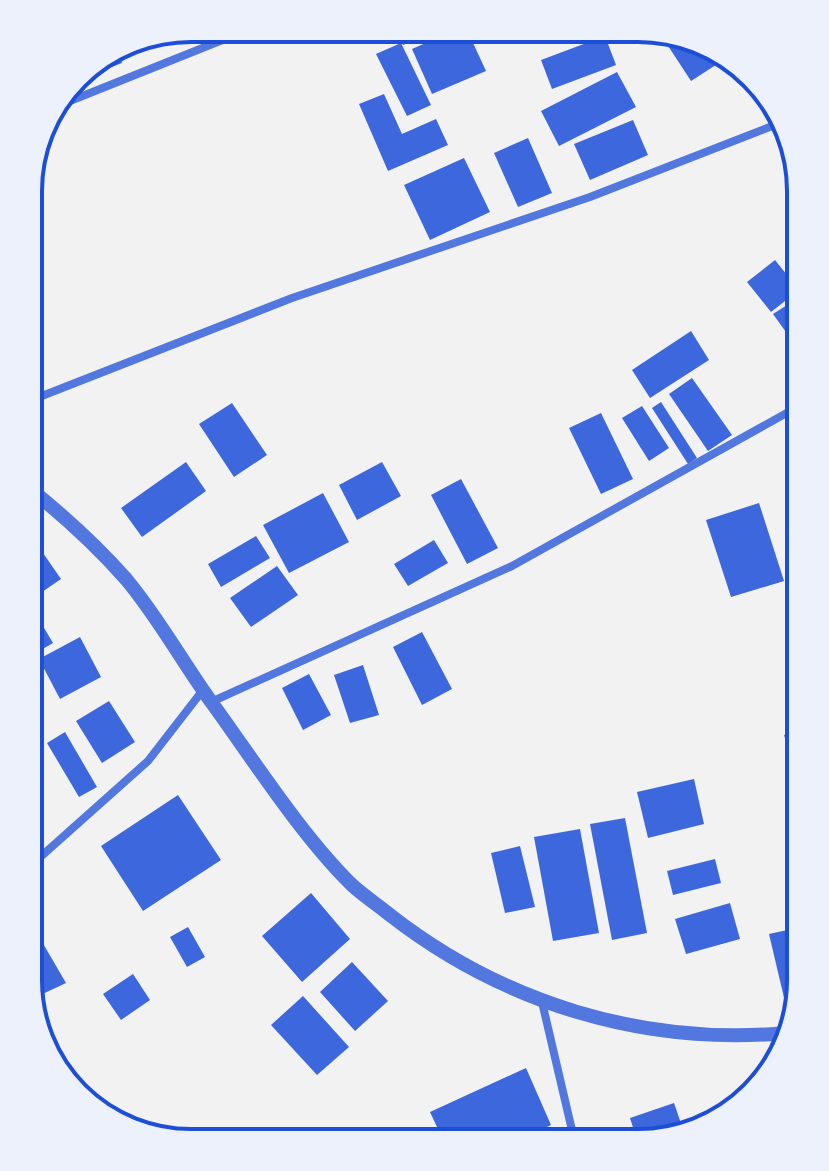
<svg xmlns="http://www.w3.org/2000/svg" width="829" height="1171" viewBox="0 0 829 1171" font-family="'Public Sans',sans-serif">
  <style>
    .building { fill: #3d67dc }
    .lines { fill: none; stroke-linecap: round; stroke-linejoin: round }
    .minor { stroke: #5277de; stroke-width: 8 }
    .tertiary { stroke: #5277de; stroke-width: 14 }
    .rim { fill: none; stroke: #1d4ed8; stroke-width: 4 }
  </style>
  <rect width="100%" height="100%" fill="#f2f2f2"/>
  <g class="building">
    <path d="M657,29L711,51L719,63L691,81Z"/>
    <path d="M451,32H468L486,71L432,94L412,49Z"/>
    <path d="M398,33H432L403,45Z"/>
    <path d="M605,36L616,65L552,89L541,60Z"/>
    <path d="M401,43L431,105L407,116L376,54Z"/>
    <path d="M116,50L122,63L74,81L84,68Z"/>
    <path d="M617,72L636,107L559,146L541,111Z"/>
    <path d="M384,94L402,134L436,119L448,145L388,171L359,104Z"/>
    <path d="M633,120L648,155L590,180L574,144Z"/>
    <path d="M528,138L552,193L518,207L494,153Z"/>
    <path d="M464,158L490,212L430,240L404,185Z"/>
    <path d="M775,260L799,290L771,312L747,282Z"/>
    <path d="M798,298L801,303V353L773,314Z"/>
    <path d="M691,331L709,360L650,398L632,370Z"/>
    <path d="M692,378L732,435L708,451L669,394Z"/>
    <path d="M661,402L697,458L688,464L652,408Z"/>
    <path d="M232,403L267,455L234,477L199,424Z"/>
    <path d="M642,406L669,448L649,461L622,418Z"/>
    <path d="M601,413L633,479L601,494L569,428Z"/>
    <path d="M186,462L206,491L142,537L121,508Z"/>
    <path d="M382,462L401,496L357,520L339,485Z"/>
    <path d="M461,479L498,548L467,564L431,495Z"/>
    <path d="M323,493L349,542L289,573L263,525Z"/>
    <path d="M759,503L784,581L731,597L706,520Z"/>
    <path d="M256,536L270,558L221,587L208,564Z"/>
    <path d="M32,537L61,579L29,601V539Z"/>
    <path d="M434,540L448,563L408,586L394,564Z"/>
    <path d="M277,566L298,595L251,627L230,598Z"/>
    <path d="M37,616L53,643L29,657V621Z"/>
    <path d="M422,632L452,689L422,705L393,647Z"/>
    <path d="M80,637L101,677L60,699L39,659Z"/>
    <path d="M363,665L379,715L350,723L334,675Z"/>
    <path d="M309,674L331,715L303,730L282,688Z"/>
    <path d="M109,701L135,742L102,763L76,721Z"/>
    <path d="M801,730V785H800L784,735Z"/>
    <path d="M65,732L97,787L79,797L47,743Z"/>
    <path d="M694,779L704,824L648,838L637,792Z"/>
    <path d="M178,795L221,860L143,911L101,846Z"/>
    <path d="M625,818L647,933L612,940L590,824Z"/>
    <path d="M580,829L599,933L553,941L534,837Z"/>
    <path d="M520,846L535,907L505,913L491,853Z"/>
    <path d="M715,859L721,883L673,895L667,871Z"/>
    <path d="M311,893L350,939L302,982L262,936Z"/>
    <path d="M730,903L740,939L686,954L675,919Z"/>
    <path d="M188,927L205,957L187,967L170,937Z"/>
    <path d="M801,927V991L798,1000L785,1002L769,934Z"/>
    <path d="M34,928L66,983L32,999L28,980V932Z"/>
    <path d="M352,962L388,1001L355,1031L320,992Z"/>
    <path d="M133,974L150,1000L121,1020L103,994Z"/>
    <path d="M303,996L349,1047L317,1075L271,1025Z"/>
    <path d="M526,1068L551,1125L514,1143L444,1142L430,1112Z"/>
    <path d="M674,1103L684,1132L638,1143L630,1118Z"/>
  </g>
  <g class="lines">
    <g class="minor">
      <path d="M50,109L235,35"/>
      <path d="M29,401L292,298L590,197L785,121"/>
      <path d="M211,702L512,566L801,405"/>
      <path d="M28,868L148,761L203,690"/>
      <path d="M542,1002L575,1143"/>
    </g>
    <path class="tertiary" d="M29,488C64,516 96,545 126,579C158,617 183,663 212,703C254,761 302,836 352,885C364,896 378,905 390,915C503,1003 643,1046 786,1033"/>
  </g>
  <path d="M0 0H829V1171H0ZM191 42H638A149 149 0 0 1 787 191V980A149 149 0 0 1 638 1129H191A149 149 0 0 1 42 980V191A149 149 0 0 1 191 42Z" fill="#edf1fc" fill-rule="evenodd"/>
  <path class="rim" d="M191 42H638A149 149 0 0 1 787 191V980A149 149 0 0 1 638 1129H191A149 149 0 0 1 42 980V191A149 149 0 0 1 191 42Z"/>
</svg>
